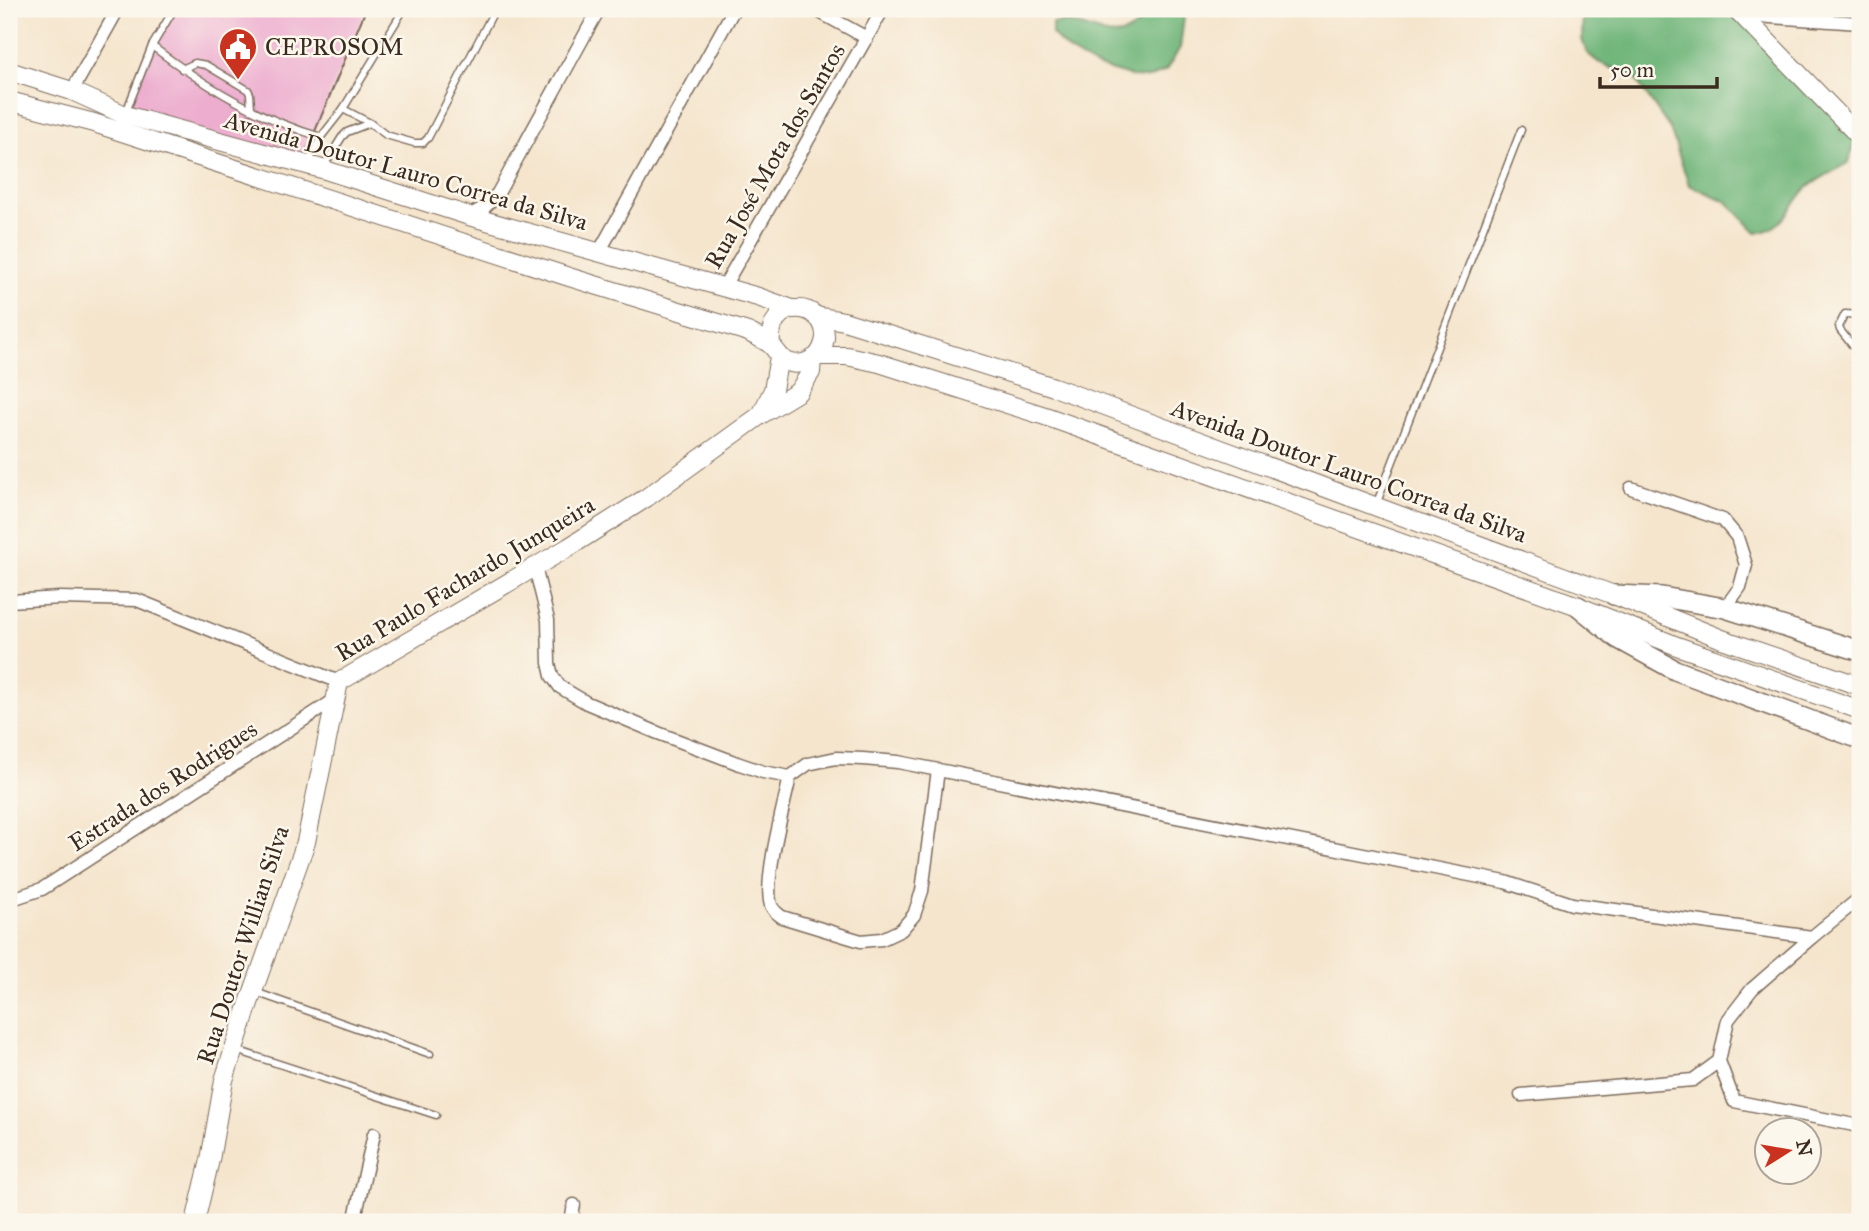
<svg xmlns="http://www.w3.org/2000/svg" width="1869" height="1231" viewBox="0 0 1869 1231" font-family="'IM FELL Great Primer',serif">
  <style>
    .forest { fill: #71b67a; stroke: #56704c; stroke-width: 2 }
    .building { fill: #edadcf }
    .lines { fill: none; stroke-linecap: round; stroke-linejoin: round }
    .lane-casing { stroke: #7c6b5b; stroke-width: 9 }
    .street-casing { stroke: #7c6b5b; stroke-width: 15 }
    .secondary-casing { stroke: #7c6b5b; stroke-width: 20 }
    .primary-casing { stroke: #7c6b5b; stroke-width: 22 }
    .lane { stroke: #fff; stroke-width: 6 }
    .street { stroke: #fff; stroke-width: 12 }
    .secondary { stroke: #fff; stroke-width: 18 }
    .primary { stroke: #fff; stroke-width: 19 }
    .labels { text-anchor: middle; stroke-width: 5; stroke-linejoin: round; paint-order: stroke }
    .poi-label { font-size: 24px; fill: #3b2a1e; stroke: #fbf7ec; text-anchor: start }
    .street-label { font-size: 24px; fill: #3b2a1e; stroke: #fbf7ec }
  </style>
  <rect width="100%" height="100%" fill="#fbf7ec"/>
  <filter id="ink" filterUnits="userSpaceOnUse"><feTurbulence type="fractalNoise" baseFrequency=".0143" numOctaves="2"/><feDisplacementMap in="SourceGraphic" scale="14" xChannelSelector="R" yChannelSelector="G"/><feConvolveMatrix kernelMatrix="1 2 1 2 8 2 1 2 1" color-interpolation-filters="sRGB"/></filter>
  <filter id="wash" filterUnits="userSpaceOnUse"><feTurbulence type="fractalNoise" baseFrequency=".00686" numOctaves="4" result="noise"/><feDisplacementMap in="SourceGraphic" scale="28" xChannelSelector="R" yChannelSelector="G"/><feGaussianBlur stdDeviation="1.57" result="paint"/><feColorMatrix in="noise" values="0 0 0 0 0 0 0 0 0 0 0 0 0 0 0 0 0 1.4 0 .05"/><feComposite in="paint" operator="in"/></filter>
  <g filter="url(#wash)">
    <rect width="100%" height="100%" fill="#f5e5cd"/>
    <g class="forest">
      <path d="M1152,9H1185L1180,48L1166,70L1150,78L1133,77L1096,66L1069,51L1052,34V23C1094,17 1115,61 1152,9Z"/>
      <path d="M1583,9H1743L1855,139L1849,162C1837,170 1816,179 1806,189C1789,207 1785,228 1757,233L1726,201L1689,185L1670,129L1635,78L1598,62L1587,53L1582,39Z"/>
    </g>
    <g id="blocks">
      <path class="building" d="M174,9H366L303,160L129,112L150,51Z"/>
    </g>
  </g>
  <g filter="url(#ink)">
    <use href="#blocks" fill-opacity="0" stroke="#7c6b5b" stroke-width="2"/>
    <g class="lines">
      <defs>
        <g id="lane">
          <path d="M152,46C203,85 259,119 321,137L343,109L404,9"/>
          <path d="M182,69L195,63L206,65L248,90L250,94L251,108"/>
          <path d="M343,109L370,123L386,135L414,143H423L428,138L495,9"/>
          <path d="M126,112L152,46L174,9"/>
          <path d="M308,163L321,137"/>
          <path d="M323,167L342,137L347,132L370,123"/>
          <path d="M1860,315L1845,314L1839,326L1840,330L1860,355"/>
          <path d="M1376,505L1521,130"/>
          <path d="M255,992L430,1054"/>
          <path d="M236,1050L436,1115"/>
        </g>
        <g id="street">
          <path d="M814,9L867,38"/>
          <path d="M1742,15L1860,23"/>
          <path d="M72,91L118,9"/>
          <path d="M469,216L485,207L498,193L599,9"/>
          <path d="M598,254L734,9"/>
          <path d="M723,288L883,9"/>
          <path d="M1631,488L1723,520L1737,537L1746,565L1740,587L1725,608"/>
          <path d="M535,567L548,620L549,663L552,676L560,687L587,703L658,733L737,763L763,772L790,777"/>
          <path d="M9,601L61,598L137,600L339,682"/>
          <path d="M938,770L922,891L914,915L901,930L882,939L861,941L782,917C777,913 773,911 771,905C763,881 784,805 790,777L808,764L836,758L863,759L898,762L1505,882L1572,904L1812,937L1860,898"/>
          <path d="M9,900L42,889L336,699"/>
          <path d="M1719,1061L1734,1101L1854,1125"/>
          <path d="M1521,1095L1693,1080L1719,1061L1728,1020L1752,989L1812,937"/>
          <path d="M354,1222L374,1134"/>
          <path d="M571,1222L574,1205"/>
        </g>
        <g id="secondary">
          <path d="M1736,9L1860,137"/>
          <path d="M9,71L72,91L125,115L322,169L469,216L758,297L792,309"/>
          <path d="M9,101L94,123L569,277L748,332C755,336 765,340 771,345C778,352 780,360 791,363C799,365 810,362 816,357C821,352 824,345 825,338C827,301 766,295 771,345"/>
          <path d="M816,316L844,321L1054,387L1614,595L1722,639L1860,686"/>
          <path d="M817,356H847L879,363L1045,416L1578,606L1677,646L1860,710"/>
          <path d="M762,413L773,390L779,357"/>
          <path d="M195,1222L210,1160L224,1080L249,1003L306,842L339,682L569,547L646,498L762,414L798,392L811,372L812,359"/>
        </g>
        <g id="primary">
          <path d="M1614,595L1662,597L1725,608L1860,651"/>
          <path d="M1578,606L1617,638L1675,670L1860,739"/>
        </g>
      </defs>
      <use href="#lane" class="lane-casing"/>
      <use href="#street" class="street-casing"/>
      <use href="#secondary" class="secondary-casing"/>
      <use href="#primary" class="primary-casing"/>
      <use href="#lane" class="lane"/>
      <use href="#street" class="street"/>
      <use href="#secondary" class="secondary"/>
      <use href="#primary" class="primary"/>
    </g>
  </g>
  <defs>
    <symbol id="civic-pin" viewBox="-11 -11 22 30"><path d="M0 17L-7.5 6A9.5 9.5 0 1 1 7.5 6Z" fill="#c8321e" stroke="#fbf7ec"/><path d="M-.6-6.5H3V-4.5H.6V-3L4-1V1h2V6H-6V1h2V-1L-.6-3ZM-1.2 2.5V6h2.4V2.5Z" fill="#fff"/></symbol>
  </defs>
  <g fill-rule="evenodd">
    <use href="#civic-pin" x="216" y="25" width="44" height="60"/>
  </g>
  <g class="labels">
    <g class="poi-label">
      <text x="265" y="55">CEPROSOM</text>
    </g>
    <g class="street-label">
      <text transform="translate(775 156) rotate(-60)" y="8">Rua José Mota dos Santos</text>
      <text transform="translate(406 171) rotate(16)" y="8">Avenida Doutor Lauro Correa da Silva</text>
      <text transform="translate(1349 471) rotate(20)" y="8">Avenida Doutor Lauro Correa da Silva</text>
      <text transform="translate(465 579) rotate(-31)" y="8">Rua Paulo Fachardo Junqueira</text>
      <text transform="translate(163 786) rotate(-33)" y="8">Estrada dos Rodrigues</text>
      <text transform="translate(243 945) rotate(-72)" y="8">Rua Doutor Willian Silva</text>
    </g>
  </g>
  <rect width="1869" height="1231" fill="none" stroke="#fbf7ec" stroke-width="35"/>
  <g transform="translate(1788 1151) rotate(79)"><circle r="33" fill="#fbf7ec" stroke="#aea59a" stroke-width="2"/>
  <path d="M0-5L12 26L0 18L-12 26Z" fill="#c8321e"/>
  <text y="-10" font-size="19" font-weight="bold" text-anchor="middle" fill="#3b2a1e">N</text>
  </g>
  <path d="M1600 77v10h117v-10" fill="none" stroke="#3b2a1e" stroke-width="3.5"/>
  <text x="1610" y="77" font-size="21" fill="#3b2a1e" stroke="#fbf7ec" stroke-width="5" paint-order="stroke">50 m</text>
</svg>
